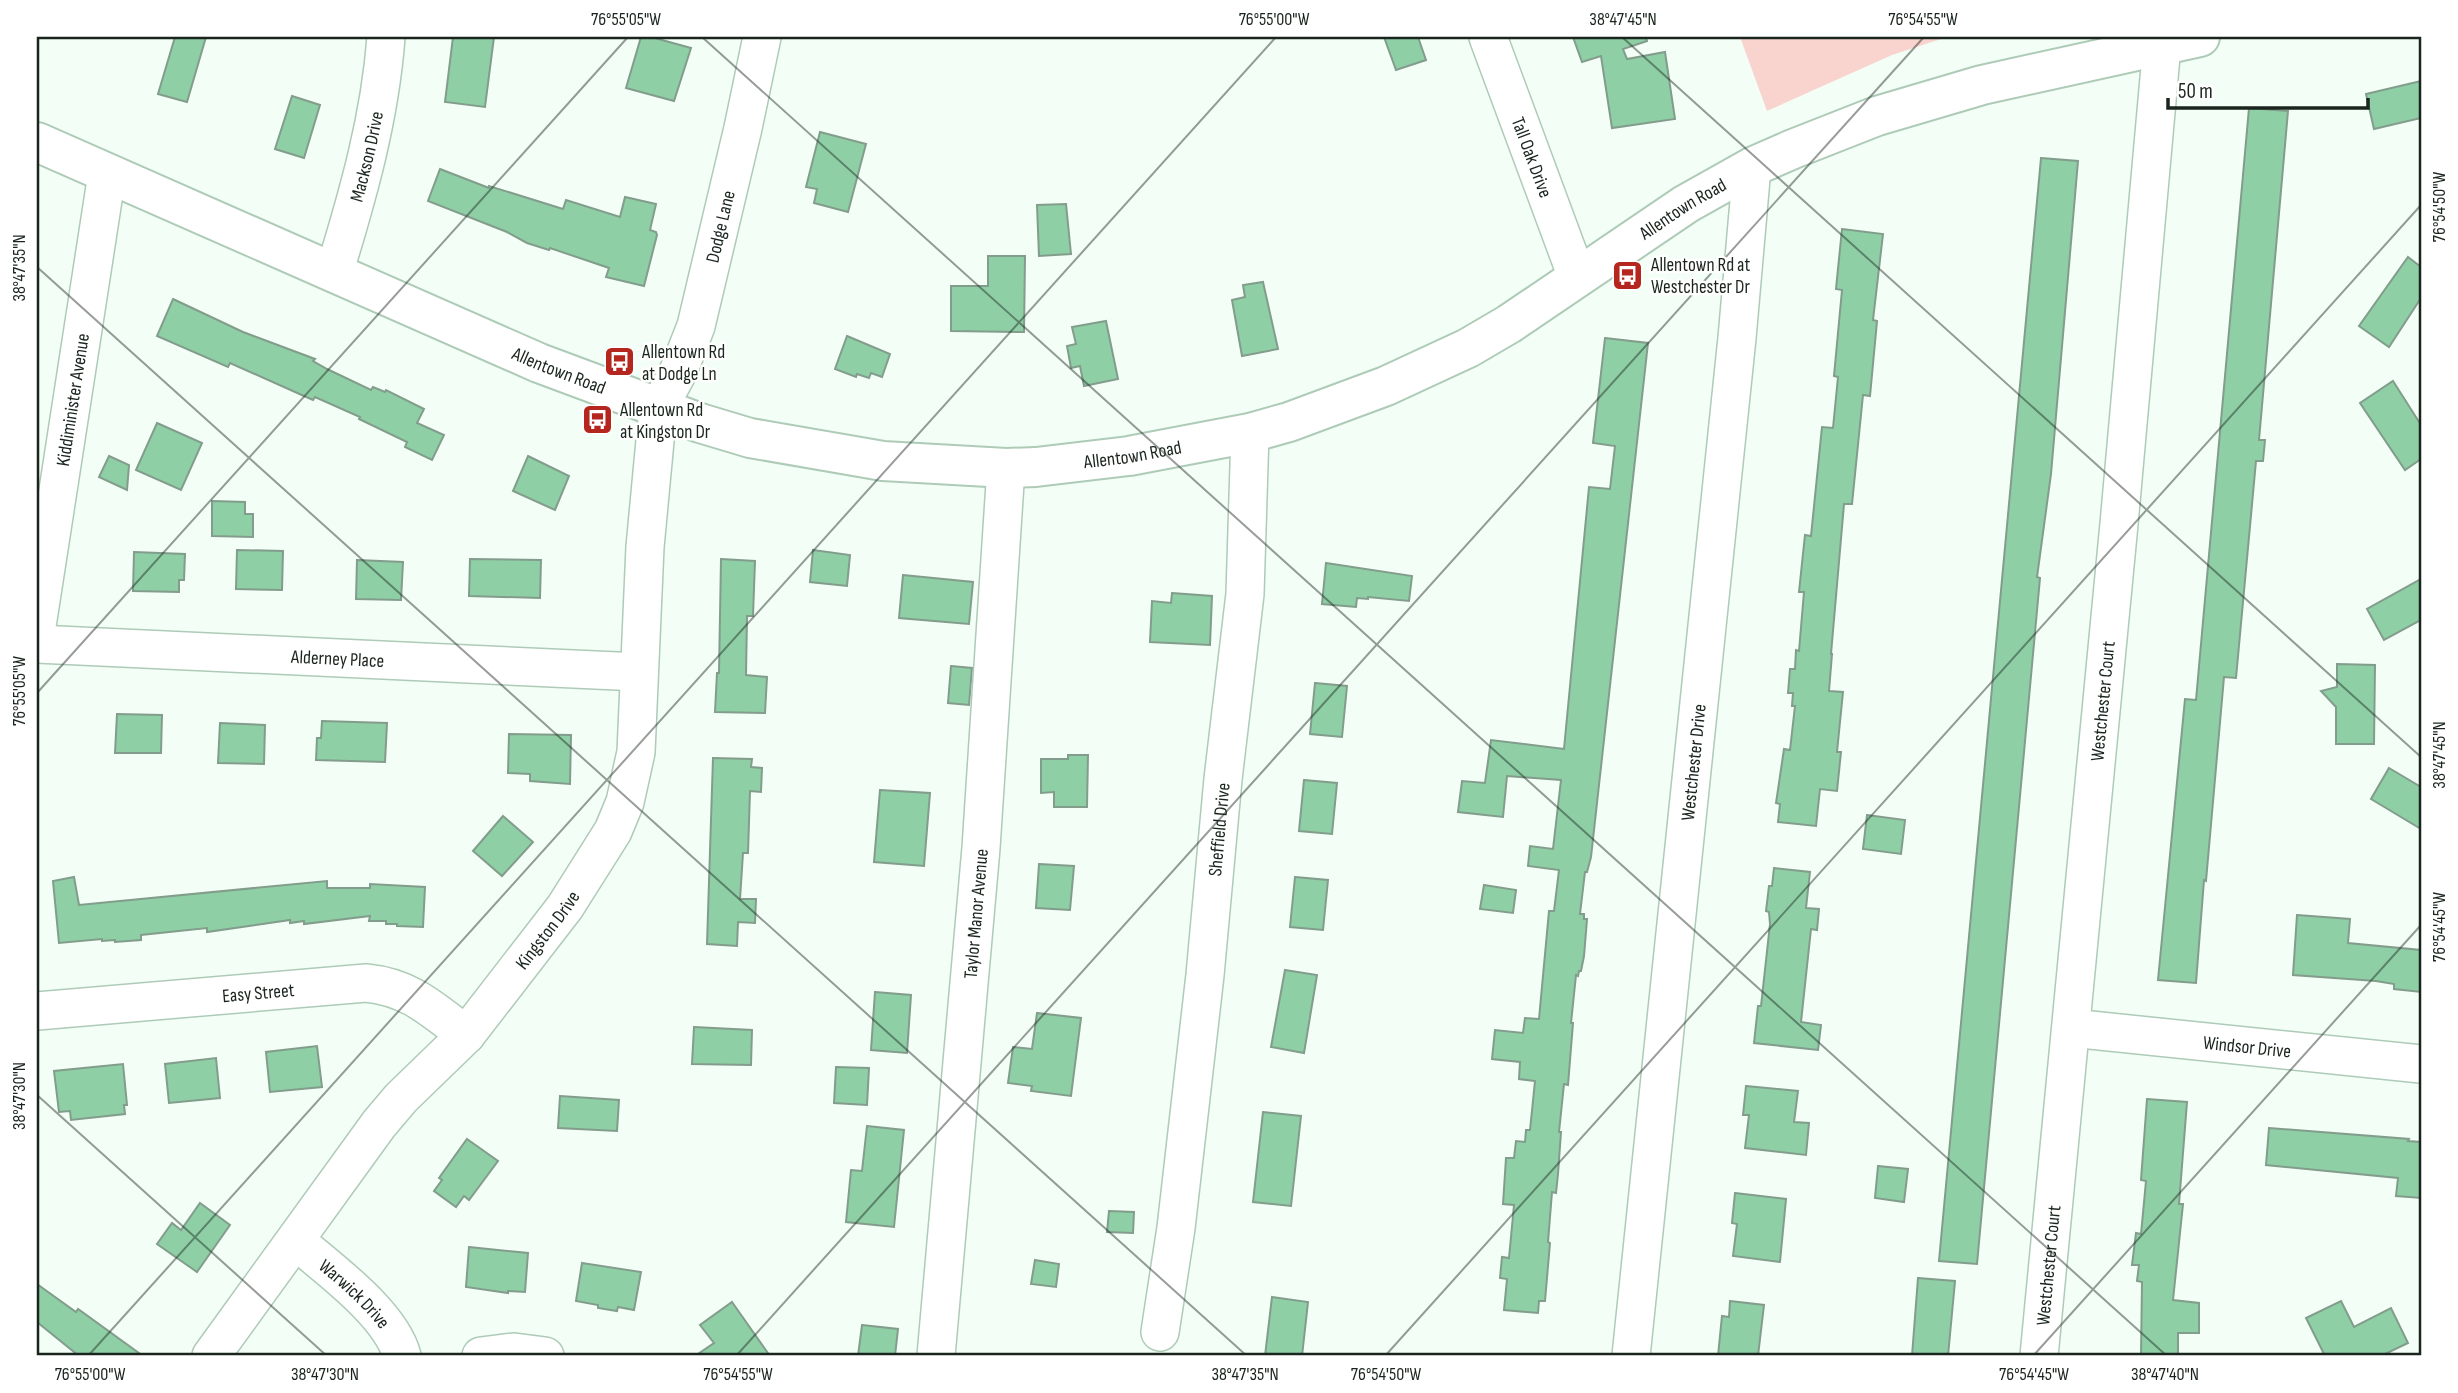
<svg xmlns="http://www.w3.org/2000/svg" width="2458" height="1393" viewBox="0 0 2458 1393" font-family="'Sofia Sans Condensed',sans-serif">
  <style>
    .green { fill: #f9d4ce }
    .building { fill: #8fcfa6; stroke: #829d8b; stroke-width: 2 }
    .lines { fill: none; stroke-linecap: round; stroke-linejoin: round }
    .minor-casing { stroke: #aecbb7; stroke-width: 40 }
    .major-casing { stroke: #aecbb7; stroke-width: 42 }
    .minor { stroke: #fff; stroke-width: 37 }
    .major { stroke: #fff; stroke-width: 38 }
    .ticks { fill: none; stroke: #1a251e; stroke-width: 2; stroke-opacity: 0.45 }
    .labels { text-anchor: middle; stroke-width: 5; stroke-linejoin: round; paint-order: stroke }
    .street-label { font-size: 19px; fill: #1a251e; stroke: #fff }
    .poi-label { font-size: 19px; fill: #1a251e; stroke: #fff; text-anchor: start }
    .neatline { fill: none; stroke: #1a251e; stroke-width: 2.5 }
    .ticks-label { font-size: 18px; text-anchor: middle; fill: #1a251e }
  </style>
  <rect width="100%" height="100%" fill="#f3fef6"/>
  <path class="green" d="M1740,37H1947L1892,55L1767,111Z"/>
  <g class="building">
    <path d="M175,37H206L187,102L158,94Z"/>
    <path d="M453,37H494L485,107L445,102Z"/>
    <path d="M641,37H651L691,48L674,101L626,88Z"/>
    <path d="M1384,37H1418L1426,60L1396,70Z"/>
    <path d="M1573,37H1646L1647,41L1623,49L1627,59L1665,52L1675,119L1612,128L1601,56L1582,62Z"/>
    <path d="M2421,81V118L2374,129L2366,94Z"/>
    <path d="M292,96L320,105L304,158L275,149Z"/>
    <path d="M2249,108L2288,111L2259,440H2265L2263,461H2256L2236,678L2224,677L2206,881L2204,880L2196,983L2158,980L2185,699L2196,700Z"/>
    <path d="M820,132L866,144L848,212L814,203L817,189L806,187Z"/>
    <path d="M2041,158L2078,161L2051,474L2037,577L2040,578L1977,1264L1939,1261Z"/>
    <path d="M440,169L489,188V186L563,209L566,200L620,217L625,197L656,204L650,230L656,232L657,235L644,286L606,277L609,268L550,248L549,250L527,243L507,232L428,201Z"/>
    <path d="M1066,204L1071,254L1039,256L1037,205Z"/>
    <path d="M1842,229L1883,234L1873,320L1877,321L1870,396L1863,395L1852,504H1844L1831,654H1832L1829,691L1843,692L1837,752H1841L1837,791L1820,789L1816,826L1778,822L1780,804L1776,803L1784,749L1790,750L1795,706H1792L1793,693H1788L1790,669H1795L1796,650L1799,651L1804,592H1799L1805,535L1811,536L1822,427L1833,428L1838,377L1834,376L1842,290L1836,289Z"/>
    <path d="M988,256H1025L1024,332L951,331V286H988Z"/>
    <path d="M2408,257L2421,267V298L2389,347L2359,326Z"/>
    <path d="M1263,282L1278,349L1242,356L1232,300L1245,297L1243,285Z"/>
    <path d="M173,299L243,332L315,359L313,361L327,369L371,390L373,387L385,392L386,390L424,409L417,423L444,435L432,460L405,447L407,442L359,419L360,417L315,397L313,400L304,396L230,363L228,367L157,336Z"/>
    <path d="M1106,321L1118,379L1084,386L1080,366L1071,368L1067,346L1076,344L1072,327Z"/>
    <path d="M847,336L890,354L882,377L871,373L869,378L857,374L856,377L835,369Z"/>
    <path d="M1605,338L1648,343L1591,857L1587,872H1585L1580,914H1584V919H1587L1584,956L1581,971H1579L1578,976L1576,975L1571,1023H1573L1568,1085L1564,1084L1559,1132H1561L1558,1174L1556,1193L1552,1192L1548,1242L1550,1243L1545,1301H1539L1538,1313L1504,1310L1507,1279L1500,1278L1502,1257L1509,1258L1514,1205L1503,1204L1506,1158H1514L1516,1141L1525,1142L1526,1130H1530L1535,1081L1519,1079L1520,1062L1492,1059L1495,1030L1523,1033L1525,1018L1539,1019L1549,911H1554L1559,870L1528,866L1530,846L1553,849L1561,780L1507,776L1503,817L1458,812L1462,781L1485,783L1491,740L1564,749L1589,487L1610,489L1615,446L1593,443Z"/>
    <path d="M2393,381L2421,425V459L2405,470L2360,403Z"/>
    <path d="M157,423L202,443L181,490L136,470Z"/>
    <path d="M109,456L129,465L127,490L99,477Z"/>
    <path d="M528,456L569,476L555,510L513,491Z"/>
    <path d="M212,501L245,502V514H253V537L212,536Z"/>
    <path d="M237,550L283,551L282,590L236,589Z"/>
    <path d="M813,550L850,555L847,586L810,582Z"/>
    <path d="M134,552L185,554L184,580H179V592L133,591Z"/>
    <path d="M470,559L541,560L540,598L469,596Z"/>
    <path d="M721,559L755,561L753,616H747L746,675L767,677L765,713L715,712L717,673H719Z"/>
    <path d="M357,560L403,562L401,600L356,599Z"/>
    <path d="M1326,563L1412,576L1409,601L1368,597V599L1357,598L1356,607L1322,604Z"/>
    <path d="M903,575L973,582L969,624L899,618Z"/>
    <path d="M2421,579V620L2384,640L2367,609Z"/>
    <path d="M1172,593L1212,596L1210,645L1150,642L1152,601L1171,603Z"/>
    <path d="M2337,664L2375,665L2374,744H2336V707L2321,691L2337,687Z"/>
    <path d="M951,666L972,668L969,705L948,703Z"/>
    <path d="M1315,683L1347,686L1342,737L1310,734Z"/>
    <path d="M117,714L162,715L161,753H115Z"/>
    <path d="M322,721L387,723L385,762L316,760L317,738H321Z"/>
    <path d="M220,723L265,725L264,764L218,763Z"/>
    <path d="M509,734L571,735L570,784L530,781V774L508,773Z"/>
    <path d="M1068,755H1088L1087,807H1054V792L1041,793V759H1068Z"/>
    <path d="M713,758L752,759L751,767L762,768L761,792L750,791L748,853H743L740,899H756L755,923L738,922L737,946L707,944Z"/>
    <path d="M2389,768L2421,787V829L2371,799Z"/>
    <path d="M1304,780L1337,783L1332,834L1299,831Z"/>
    <path d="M880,790L930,793L924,866L874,862Z"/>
    <path d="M1867,815L1905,820L1901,854L1863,849Z"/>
    <path d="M503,816L533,842L502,876L473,851Z"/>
    <path d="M1039,864L1074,866L1070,910L1036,908Z"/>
    <path d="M1774,868L1810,872L1806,908L1819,909L1817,930L1811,929L1801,1022L1821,1025L1818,1050L1754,1043L1758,1006H1761L1770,924L1769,912L1766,911L1769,886H1772Z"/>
    <path d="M74,877L79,905L327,881V888H370V884L425,887L423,927L397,926V924H386V921H369L370,916L304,924V921L290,923V920L207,932V928L141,935V940L115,942V940L102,941V939L59,943L53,881Z"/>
    <path d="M1295,877L1328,880L1323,930L1290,927Z"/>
    <path d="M1484,885L1516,890L1513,913L1480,909Z"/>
    <path d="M2297,915L2350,919L2348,943L2421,950V992L2394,989V984L2376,981L2293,975Z"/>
    <path d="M1285,970L1317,975L1304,1053L1271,1047Z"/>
    <path d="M875,992L911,995L907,1053L871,1050Z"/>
    <path d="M1037,1013L1081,1018L1071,1096L1031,1091L1032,1086L1008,1083L1013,1047L1032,1049Z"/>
    <path d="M694,1027L752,1030L751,1065L692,1064Z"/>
    <path d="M317,1046L322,1087L270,1092L266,1052Z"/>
    <path d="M216,1058L220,1098L169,1103L165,1064Z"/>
    <path d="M123,1064L127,1105H124L125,1114L71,1120L70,1111L59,1112L54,1071Z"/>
    <path d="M836,1067L869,1068L867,1105L834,1103Z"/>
    <path d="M1746,1086L1798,1091L1794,1122L1809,1123L1806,1155L1745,1148L1749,1115H1743Z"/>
    <path d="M560,1096L619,1100L617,1131L558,1128Z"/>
    <path d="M2147,1099L2187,1102L2179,1204H2183L2173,1300L2199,1303V1333H2178V1356H2141L2142,1282L2137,1281L2139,1265H2132L2136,1233L2141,1234L2146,1181L2141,1180Z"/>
    <path d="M1263,1112L1301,1116L1291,1206L1253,1202Z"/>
    <path d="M867,1126L904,1130L894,1227L846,1222L851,1170L862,1171Z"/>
    <path d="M2269,1128L2409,1139L2408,1141L2421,1142V1198L2396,1196L2398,1178L2266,1165Z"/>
    <path d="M467,1139L498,1161L469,1200L464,1196L456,1207L434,1191L442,1180L439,1178Z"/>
    <path d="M1878,1166L1908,1169L1904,1202L1875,1198Z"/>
    <path d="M1735,1193L1786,1199L1780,1262L1733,1256L1737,1224L1732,1223Z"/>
    <path d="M200,1203L230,1225L197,1272L157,1244L172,1223L181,1230Z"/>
    <path d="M1109,1211L1134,1212L1133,1233L1107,1232Z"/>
    <path d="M469,1247L528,1253L525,1292L508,1291V1293L466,1287Z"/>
    <path d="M1035,1260L1059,1264L1056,1287L1031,1284Z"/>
    <path d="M582,1263L641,1272L634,1310L618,1307L617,1311L598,1308V1305L576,1301Z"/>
    <path d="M1918,1278L1955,1281L1948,1356H1912Z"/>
    <path d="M37,1284L76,1312L78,1309L143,1356H79L37,1322Z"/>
    <path d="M1272,1297L1308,1302L1302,1356H1265Z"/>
    <path d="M1730,1301L1764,1305L1758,1356H1718L1722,1316L1729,1317Z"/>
    <path d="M2341,1301L2354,1327L2391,1308L2408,1343L2381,1356H2325L2306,1318Z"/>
    <path d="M732,1302L770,1356H695L714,1343L700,1325Z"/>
    <path d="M862,1325L898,1329L895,1356H858Z"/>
  </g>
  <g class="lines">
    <defs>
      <g id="minor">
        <path id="s1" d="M1488,37L1577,277"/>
        <path id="s2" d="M334,273C358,195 380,118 386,37"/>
        <path id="s3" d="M37,626L107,174"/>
        <path id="s4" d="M37,644L639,672"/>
        <path id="s5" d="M37,1011L366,983C409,987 432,1009 466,1035"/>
        <path id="s6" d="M2071,1028L2421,1064"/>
        <path id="s7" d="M296,1241C329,1269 391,1314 402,1356"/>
        <path id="s8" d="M1160,1332L1176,1228L1205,975L1223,779L1245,594L1250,433"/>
        <path id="s9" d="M211,1356L379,1124L401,1098L466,1035L565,907L613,831L625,802L636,752L645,547L658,409L678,372L696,326L743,128L762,37"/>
        <path d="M481,1356L514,1352L545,1356"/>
        <path id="s10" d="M936,1356L981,848L1006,468"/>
        <path id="s11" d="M1631,1356L1737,338L1752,167"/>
        <path id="s12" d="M2039,1356L2119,524L2162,45"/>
      </g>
      <g id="major">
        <path id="s13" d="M37,142L539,363L700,423L750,438L883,461L1006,468L1036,467L1129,456L1250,433L1289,422L1386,386L1468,348L1509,324L1686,204L1752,167L1793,149L1877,116L1982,85L2200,37"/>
      </g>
    </defs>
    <use href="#minor" class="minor-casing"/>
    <use href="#major" class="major-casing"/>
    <use href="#minor" class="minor"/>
    <use href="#major" class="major"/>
  </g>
  <path class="ticks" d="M702,37L2167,1356M1622,37L2421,757M37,267L1247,1356M37,693L628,37M37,1095L327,1356M88,1356L1276,37M736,1356L1924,37M1385,1356L2421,205M2033,1356L2421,925"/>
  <defs>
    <symbol id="bus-square" viewBox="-11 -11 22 22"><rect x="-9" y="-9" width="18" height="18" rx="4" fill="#b5261e" stroke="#fff"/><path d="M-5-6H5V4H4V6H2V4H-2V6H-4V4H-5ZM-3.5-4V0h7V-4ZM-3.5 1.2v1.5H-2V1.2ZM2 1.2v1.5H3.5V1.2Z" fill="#fff"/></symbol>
  </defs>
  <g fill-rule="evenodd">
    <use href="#bus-square" x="1610" y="258" width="35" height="35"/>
    <use href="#bus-square" x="602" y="344" width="35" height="35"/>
    <use href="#bus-square" x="580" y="402" width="35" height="35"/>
  </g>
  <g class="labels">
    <g class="street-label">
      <text dy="7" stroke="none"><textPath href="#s2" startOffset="121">Mackson Drive</textPath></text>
      <text dy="7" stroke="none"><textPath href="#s1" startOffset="128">Tall Oak Drive</textPath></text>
      <text dy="7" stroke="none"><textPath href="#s13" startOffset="1768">Allentown Road</textPath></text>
      <text dy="7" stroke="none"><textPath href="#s9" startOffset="1283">Dodge Lane</textPath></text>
      <text dy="7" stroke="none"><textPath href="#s13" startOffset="570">Allentown Road</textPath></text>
      <text dy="7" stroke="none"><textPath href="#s3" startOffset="229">Kiddiminister Avenue</textPath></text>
      <text dy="7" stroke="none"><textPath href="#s13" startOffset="1158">Allentown Road</textPath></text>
      <text dy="7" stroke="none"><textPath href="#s4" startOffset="301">Alderney Place</textPath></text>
      <text dy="7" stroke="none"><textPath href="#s12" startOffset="658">Westchester Court</textPath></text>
      <text dy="7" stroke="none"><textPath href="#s11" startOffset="597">Westchester Drive</textPath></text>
      <text dy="7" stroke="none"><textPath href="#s8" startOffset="506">Sheffield Drive</textPath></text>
      <text dy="7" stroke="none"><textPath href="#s10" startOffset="444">Taylor Manor Avenue</textPath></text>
      <text dy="7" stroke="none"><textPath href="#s9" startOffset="544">Kingston Drive</textPath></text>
      <text dy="7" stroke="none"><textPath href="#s5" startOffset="222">Easy Street</textPath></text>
      <text dy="7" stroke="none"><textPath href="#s6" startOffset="177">Windsor Drive</textPath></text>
      <text dy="7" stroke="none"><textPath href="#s12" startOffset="91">Westchester Court</textPath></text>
      <text dy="7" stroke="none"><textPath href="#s7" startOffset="79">Warwick Drive</textPath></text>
    </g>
    <g class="poi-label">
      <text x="1651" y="271">Allentown Rd at<tspan x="1651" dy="22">Westchester Dr</tspan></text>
      <text x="642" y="358">Allentown Rd<tspan x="642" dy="22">at Dodge Ln</tspan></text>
      <text x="620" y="416">Allentown Rd<tspan x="620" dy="22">at Kingston Dr</tspan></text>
    </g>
  </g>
  <rect width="2458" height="1393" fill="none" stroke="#ffffff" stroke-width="77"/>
  <path d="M2168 98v10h200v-10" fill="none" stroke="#1a251e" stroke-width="3.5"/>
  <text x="2178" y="98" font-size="21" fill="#1a251e" stroke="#ffffff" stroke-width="5" paint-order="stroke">50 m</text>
  <rect x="38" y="38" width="2382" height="1316" class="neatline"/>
  <g class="ticks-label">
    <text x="626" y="25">76°55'05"W</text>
    <text x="1274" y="25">76°55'00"W</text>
    <text x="1623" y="25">38°47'45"N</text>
    <text x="1923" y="25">76°54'55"W</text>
    <text transform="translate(2439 207) rotate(-90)" y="6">76°54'50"W</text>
    <text transform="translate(19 268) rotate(-90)" y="6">38°47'35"N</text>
    <text transform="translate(19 691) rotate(-90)" y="6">76°55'05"W</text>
    <text transform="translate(2439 755) rotate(-90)" y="6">38°47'45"N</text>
    <text transform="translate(2439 927) rotate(-90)" y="6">76°54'45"W</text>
    <text transform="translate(19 1096) rotate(-90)" y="6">38°47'30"N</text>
    <text x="90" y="1380">76°55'00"W</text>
    <text x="325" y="1380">38°47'30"N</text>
    <text x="738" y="1380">76°54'55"W</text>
    <text x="1245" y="1380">38°47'35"N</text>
    <text x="1386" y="1380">76°54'50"W</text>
    <text x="2034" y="1380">76°54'45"W</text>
    <text x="2165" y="1380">38°47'40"N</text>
  </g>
</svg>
